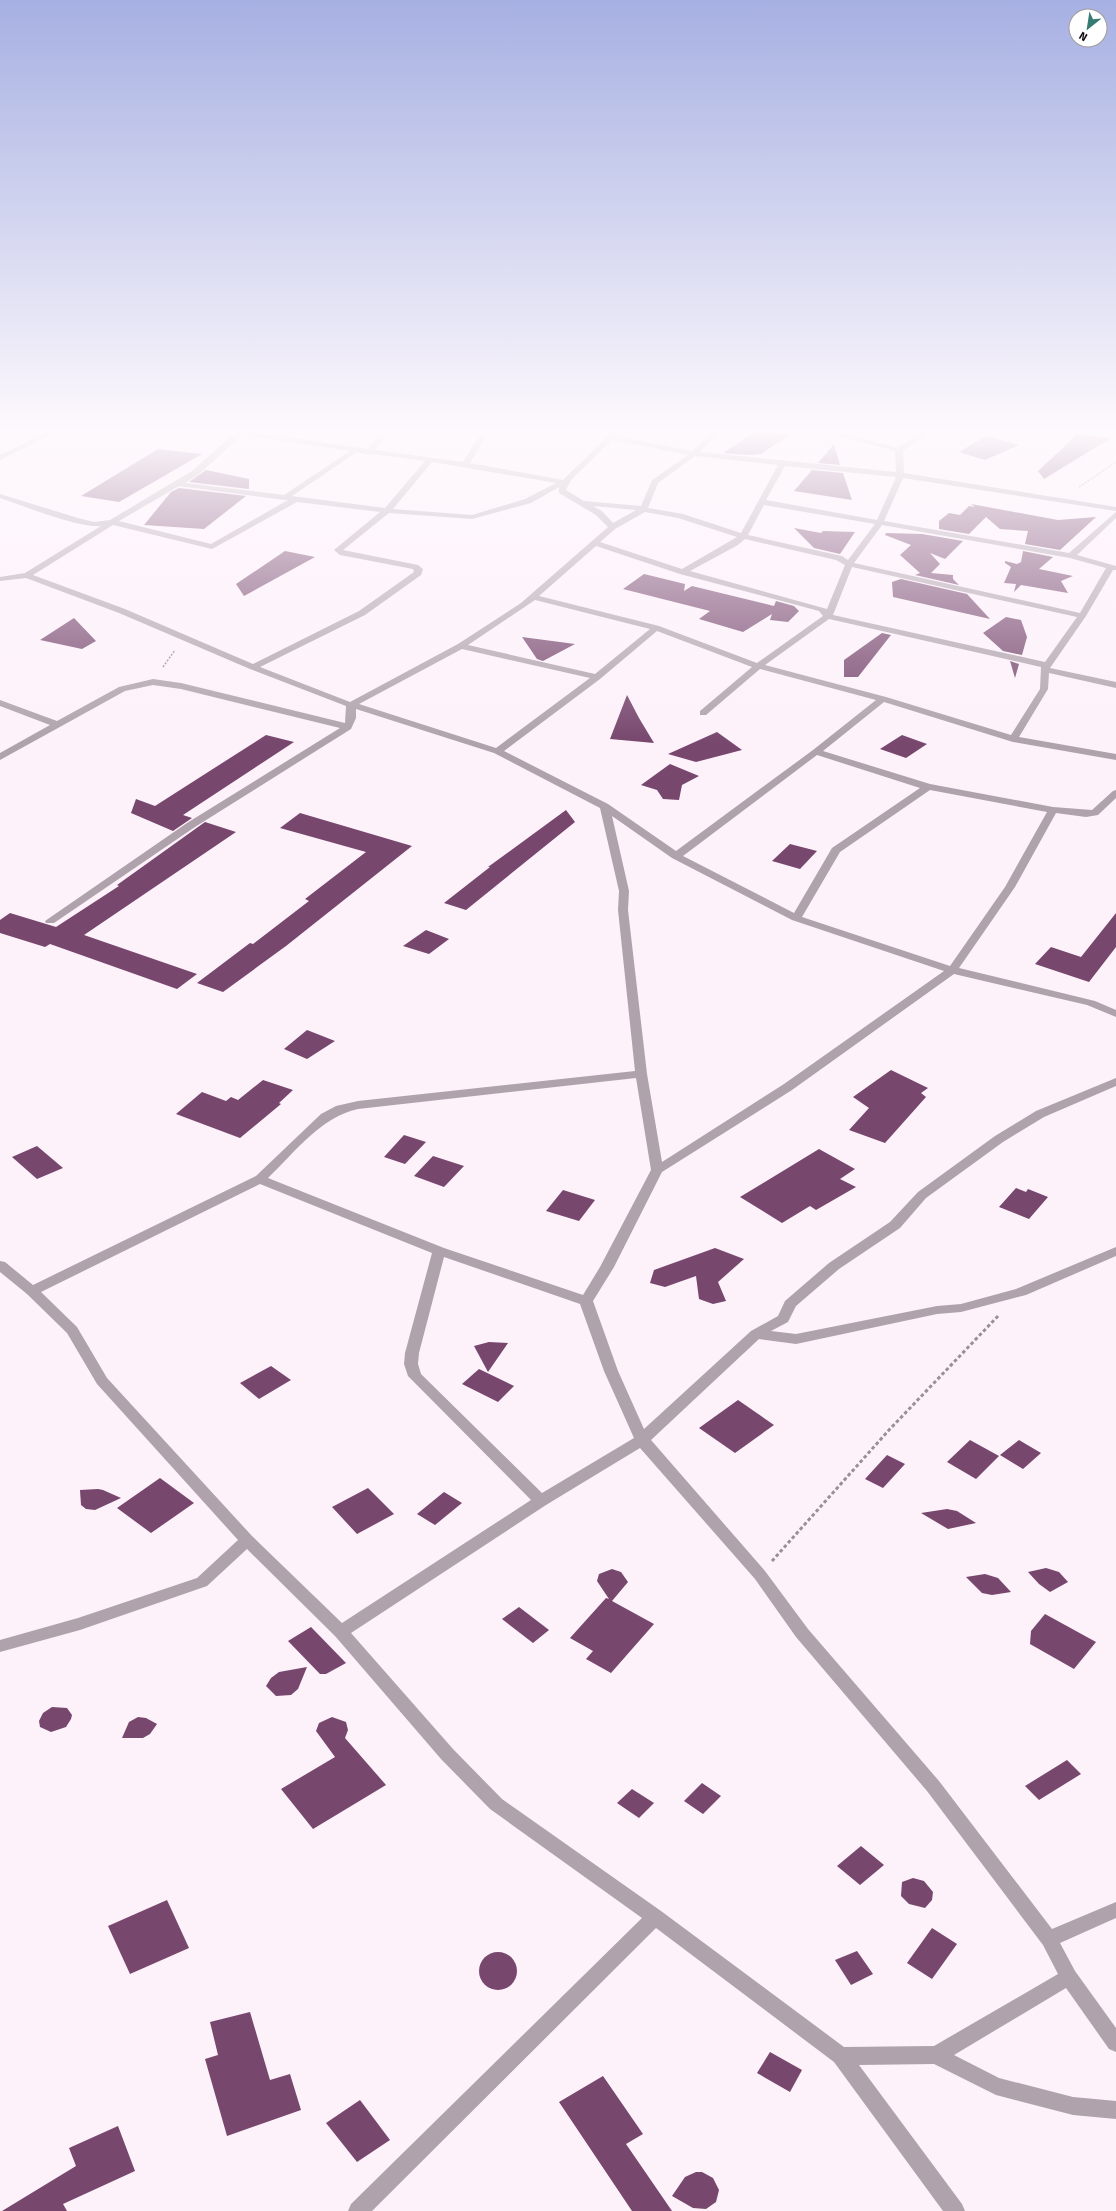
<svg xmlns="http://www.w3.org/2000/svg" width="1116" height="2211" viewBox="0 0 1116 2211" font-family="'Fira Sans',sans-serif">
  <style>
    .building { fill: #77476e }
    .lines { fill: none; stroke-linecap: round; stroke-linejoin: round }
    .path-far1 { stroke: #9a8f98; stroke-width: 1.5; stroke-dasharray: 2 1.5; stroke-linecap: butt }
    .path { stroke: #9a8f98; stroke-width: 3; stroke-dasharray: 3.5 2.5; stroke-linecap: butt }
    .minor { fill: #afa2ac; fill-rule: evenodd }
  </style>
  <rect width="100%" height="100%" fill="#fdf1fa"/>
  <g class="building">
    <path d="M753,433H792L761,454L748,455L723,453Z"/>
    <path d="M1078,434L1111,438L1044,479L1038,471Z"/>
    <path d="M986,436L1019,445L985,460L959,452Z"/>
    <path d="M834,444L840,465L818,463Z"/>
    <path d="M158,449L202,454L119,502L81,496Z"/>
    <path d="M206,470L249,479V489L189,482Z"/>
    <path d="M812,470L843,473L852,500L794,491Z"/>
    <path d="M179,488L246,496L204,529L144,525L171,492Z"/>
    <path d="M971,504L1058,520L1096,517L1060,550L1025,544L1028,531L1000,529L986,517L969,534L939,529V521L949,513L960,515L969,506L975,507Z"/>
    <path d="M794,528L821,533L823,531L855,532L840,554L814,548Z"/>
    <path d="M886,533L922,534L963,541L945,559L930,553L940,564L931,573L953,575V579L959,585L915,575L920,573L900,555L911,545L885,535Z"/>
    <path d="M285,551L315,557L244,596L236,584Z"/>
    <path d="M1023,551L1053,557L1039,569L1073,576L1061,581L1068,593L1021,585L1014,592L1016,584L1004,583L1011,567L1005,563V561L1017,564L1021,562Z"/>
    <path d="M644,574L685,584L684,591L692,586L774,606L776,601L794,606L799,611L788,622L770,620L772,614L743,632L699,619L710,611L623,589Z"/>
    <path d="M901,579L967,594L990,619L893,597L892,582Z"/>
    <path d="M1006,617L1021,620L1027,637L1022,655L1003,651L983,633Z"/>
    <path d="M74,618L96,641L82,649L40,640Z"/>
    <path d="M882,633L891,635L858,677H844V660Z"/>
    <path d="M522,637L575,644L543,661L537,659Z"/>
    <path d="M1010,661L1019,664L1015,678Z"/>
    <path d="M627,695L639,718L654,743L610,739Z"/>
    <path d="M717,732L742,750L696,762L668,754Z"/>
    <path d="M266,735L294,742L183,815L192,818L173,831L131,813L136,799L155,806Z"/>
    <path d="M902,735L927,744L906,758L880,749Z"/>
    <path d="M670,764L699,776L682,785L679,800L663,799L657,790L641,785Z"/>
    <path d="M566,810L575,822L466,910L444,903L490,867H488Z"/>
    <path d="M300,813L412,846L286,946L223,992L197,983L250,943L253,944L309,901L305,899L366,852L280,828Z"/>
    <path d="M205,822L236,832L84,935L197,974L177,989L50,944L45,947L0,933V920L10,913L56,927L119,886L117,885Z"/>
    <path d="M790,844L817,851L800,869L772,861Z"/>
    <path d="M1116,913V947L1089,982L1035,964L1051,947L1081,957Z"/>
    <path d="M426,930L449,939L429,954L403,946Z"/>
    <path d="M307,1030L335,1041L307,1059L284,1049Z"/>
    <path d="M891,1070L928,1088L921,1093L926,1097L885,1143L849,1130L869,1108L853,1097Z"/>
    <path d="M263,1080L293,1090L279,1103L281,1104L240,1138L176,1114L202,1092L226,1101L231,1097L238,1100Z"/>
    <path d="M404,1135L426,1142L405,1164L384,1157Z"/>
    <path d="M37,1146L63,1168L37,1179L12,1157Z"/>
    <path d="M819,1149L855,1169L840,1179L856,1187L816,1210L810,1206L782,1223L740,1197Z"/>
    <path d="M433,1156L464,1166L444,1187L414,1176Z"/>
    <path d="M1016,1188L1026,1192L1028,1189L1048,1197L1029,1219L999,1207Z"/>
    <path d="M563,1190L595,1200L579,1221L546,1211Z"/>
    <path d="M715,1248L744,1259L718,1282L726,1301L713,1304L699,1299L696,1276L665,1287L650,1283L654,1270Z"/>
    <path d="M489,1342L508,1343L488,1372L474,1346Z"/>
    <path d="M271,1366L291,1380L259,1399L240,1383Z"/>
    <path d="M479,1369L514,1386L498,1402L462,1384Z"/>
    <path d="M738,1400L774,1425L735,1453L699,1428Z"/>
    <path d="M970,1440L999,1456L976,1479L947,1462Z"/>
    <path d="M1019,1440L1041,1453L1023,1469L1000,1455Z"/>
    <path d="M887,1455L905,1464L883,1488L865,1479Z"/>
    <path d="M160,1478L194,1503L151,1533L117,1508Z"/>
    <path d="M368,1488L394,1514L357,1534L332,1507Z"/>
    <path d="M98,1489L103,1490L121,1498L95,1510L86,1509L81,1505L80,1490Z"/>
    <path d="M444,1492L462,1503L435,1525L417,1514Z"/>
    <path d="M947,1509L957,1511L976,1523L948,1529L921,1513Z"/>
    <path d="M1046,1568L1059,1572L1068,1582L1050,1592L1039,1584L1028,1572Z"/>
    <path d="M612,1569L621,1572L628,1582L612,1601L654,1624L611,1673L586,1659L593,1651L570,1638L606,1598L609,1599L597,1581L599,1574Z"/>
    <path d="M985,1574L998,1578L1011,1592L992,1595L982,1593L966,1577Z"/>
    <path d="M519,1607L549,1630L533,1643L502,1619Z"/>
    <path d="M1045,1614L1096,1642L1074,1669L1030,1644L1031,1631Z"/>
    <path d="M311,1627L346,1663L326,1674H320L288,1641Z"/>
    <path d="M307,1667L298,1689L291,1695L276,1696L266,1686L271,1678L279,1672Z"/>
    <path d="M52,1707L67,1708L72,1715L71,1719L66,1727L51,1732L40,1727L39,1721L43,1713Z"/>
    <path d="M138,1717L146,1718L157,1724L150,1734L143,1738H122L129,1722Z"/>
    <path d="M332,1717L346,1722L348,1730L345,1738L386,1785L313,1829L281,1789L335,1757L316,1731L319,1723Z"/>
    <path d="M1067,1760L1081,1774L1039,1800L1025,1786Z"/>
    <path d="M702,1783L721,1796L703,1814L684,1801Z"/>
    <path d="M632,1789L654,1803L639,1818L617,1803Z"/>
    <path d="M861,1846L884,1865L860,1885L837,1866Z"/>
    <path d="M913,1878L924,1881L933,1892L932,1900L925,1908L909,1904L901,1896L902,1882Z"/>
    <path d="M167,1900L189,1948L130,1974L108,1926Z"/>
    <path d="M932,1928L957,1944L932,1979L907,1963Z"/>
    <path d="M857,1951L873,1974L851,1985L835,1960Z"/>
    <circle cx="498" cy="1971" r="19"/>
    <path d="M250,2012L270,2080L290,2074L301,2110L227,2136L205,2059L218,2055L210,2022Z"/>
    <path d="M770,2052L802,2070L790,2092L757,2073Z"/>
    <path d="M603,2076L643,2134L626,2144L672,2211H632L559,2102Z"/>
    <path d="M360,2100L390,2140L357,2162L326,2123Z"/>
    <path d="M118,2126L135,2171L63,2204L67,2211H2L76,2166L69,2148Z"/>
    <path d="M696,2172H702L713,2178L719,2190L716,2202L706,2209L693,2208L672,2196L685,2177Z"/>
  </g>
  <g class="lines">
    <g class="path-far1">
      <path d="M1079,487L1116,462"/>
      <path d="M163,667L175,650"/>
    </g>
    <path class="path" d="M772,1561L889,1430L998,1316"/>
    <g class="minor">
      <path d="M45,433H54L0,460V455Z"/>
      <path d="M235,433H259L368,449L380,433H387L375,450L463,462L481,433H488L470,463L563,480L611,433H618L616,436L692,451L712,433H719L700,452L896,472L895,451L826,433H839L898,448L920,433H928L903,451L904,473L1116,507V511L903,478L884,521L1069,553L1116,512V518L1077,555L1116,566V570H1113L1086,616L1050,668L1116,682V688L1049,673L1048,689L1019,737L1116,754V760L1013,742L884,702L823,751L930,784L1053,807L1092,810L1113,791L1116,790V798L1098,815L1086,817L1056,813L1015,887L959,968L1095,1001L1116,1010V1017L1087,1005L954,974L792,1090L662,1172L614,1267L593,1301L618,1371L644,1429L751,1331L778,1316L785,1301L829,1263L890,1222L918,1192L995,1136L1036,1111L1116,1078V1086L1044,1117L1003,1142L926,1198L900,1228L839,1269L796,1306L788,1322L771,1331L796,1334L937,1306L961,1304L1016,1289L1116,1247V1256L1026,1295L961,1312L937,1314L796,1344L759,1339L651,1440L765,1571L808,1629L939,1781L1052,1929L1116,1902V1918L1060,1943L1075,1971L1116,2028V2052L1109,2049L1066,1988L954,2055L999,2078L1073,2097L1116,2101V2119L1073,2115L996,2095L934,2064L859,2065L962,2204L965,2211H943L834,2062L656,1928L372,2211H348L351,2204L642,1918L490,1809L441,1759L335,1636L247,1549L207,1586L80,1630L0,1652V1640L78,1618L197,1578L238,1540L97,1384L67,1333L27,1294L0,1272V1261L5,1262L33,1285L256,1176L321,1114L336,1106L358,1101L635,1071L618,910L619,891L600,808L494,753L356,709V718L351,729L195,827L54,923H46L45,921L187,823L340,728L181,689L153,685L125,691L0,760V753L50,725L0,706V700L57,721L119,687L153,679L181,683L345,723L346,706L250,669L119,613L26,578L0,581V577L25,573L101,526C78,528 24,506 0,498V494L78,518L94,522L110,520L192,471ZM242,435L350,451L284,495L185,483L198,475ZM612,440L688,455L652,480L641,506L584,501L566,490L571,480ZM357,452L369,455L372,454L425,461L385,508L292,496ZM695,456L778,465L741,533L683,514L648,508L658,483ZM432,462L556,483L525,499L472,515L393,509ZM785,466L896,477L877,520L766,500ZM179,486L285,500H288L211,544L119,521ZM559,487V493L596,515L608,527L521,603L458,644L350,702L260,667L365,615L421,575L423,569L418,565L343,550L389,513L472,519L531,503ZM297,502L380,512L334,550L340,555L413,569L414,572L359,611L253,664L125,609L33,575L113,525L212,549ZM764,505L875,524L848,560L842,556L748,535ZM593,506L636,510L613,523L602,511ZM645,512L678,518L737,537L682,569L600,542L615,529ZM882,525L1070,558L1106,568L1080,613L854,563ZM745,539L836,560L845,565L827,609L690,571L738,545ZM596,546L680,574L819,611L823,616L757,663L659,626L539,596ZM852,567L1077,617L1045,662L833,615ZM535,600L650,629L595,674L468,645ZM829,619L1041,667L1040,689L1011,735L886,697L765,665ZM657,631L752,667L700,711V715H706L760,669L876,700L813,750L676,851L608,804L504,751L600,679ZM462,649L590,678L496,748L359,704ZM817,755L920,788L832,848L794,913L683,856ZM930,790L1047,812L1005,887L950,966L802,917L840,852ZM612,816L672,858L792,920L944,971L784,1084L662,1162L647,1074L628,910L629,891ZM636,1078L651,1170L600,1267L583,1295L444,1248L268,1178C295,1152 321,1117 358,1109ZM260,1184L432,1253L405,1353L404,1364L408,1376L531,1500L342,1623L252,1536L107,1378L77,1327L41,1292ZM444,1257L580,1304L604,1371L634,1438L542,1493L421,1374L418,1364L419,1353ZM640,1448L755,1579L796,1637L927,1791L1043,1945L1058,1974L934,2046L844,2047L661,1911L502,1799L453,1749L351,1633L546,1505Z"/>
    </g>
  </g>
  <linearGradient id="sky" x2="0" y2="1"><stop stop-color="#a6b0e2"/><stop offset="0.58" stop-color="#fef9fd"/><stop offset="1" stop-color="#fef9fd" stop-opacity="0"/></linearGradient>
  <rect width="1116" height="743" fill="url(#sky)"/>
  <g transform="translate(1088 28) rotate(210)"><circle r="19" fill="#ffffff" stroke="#a19da0"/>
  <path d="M0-3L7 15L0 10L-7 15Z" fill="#357b72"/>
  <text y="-6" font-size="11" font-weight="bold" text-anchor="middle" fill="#140a12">N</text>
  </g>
</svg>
